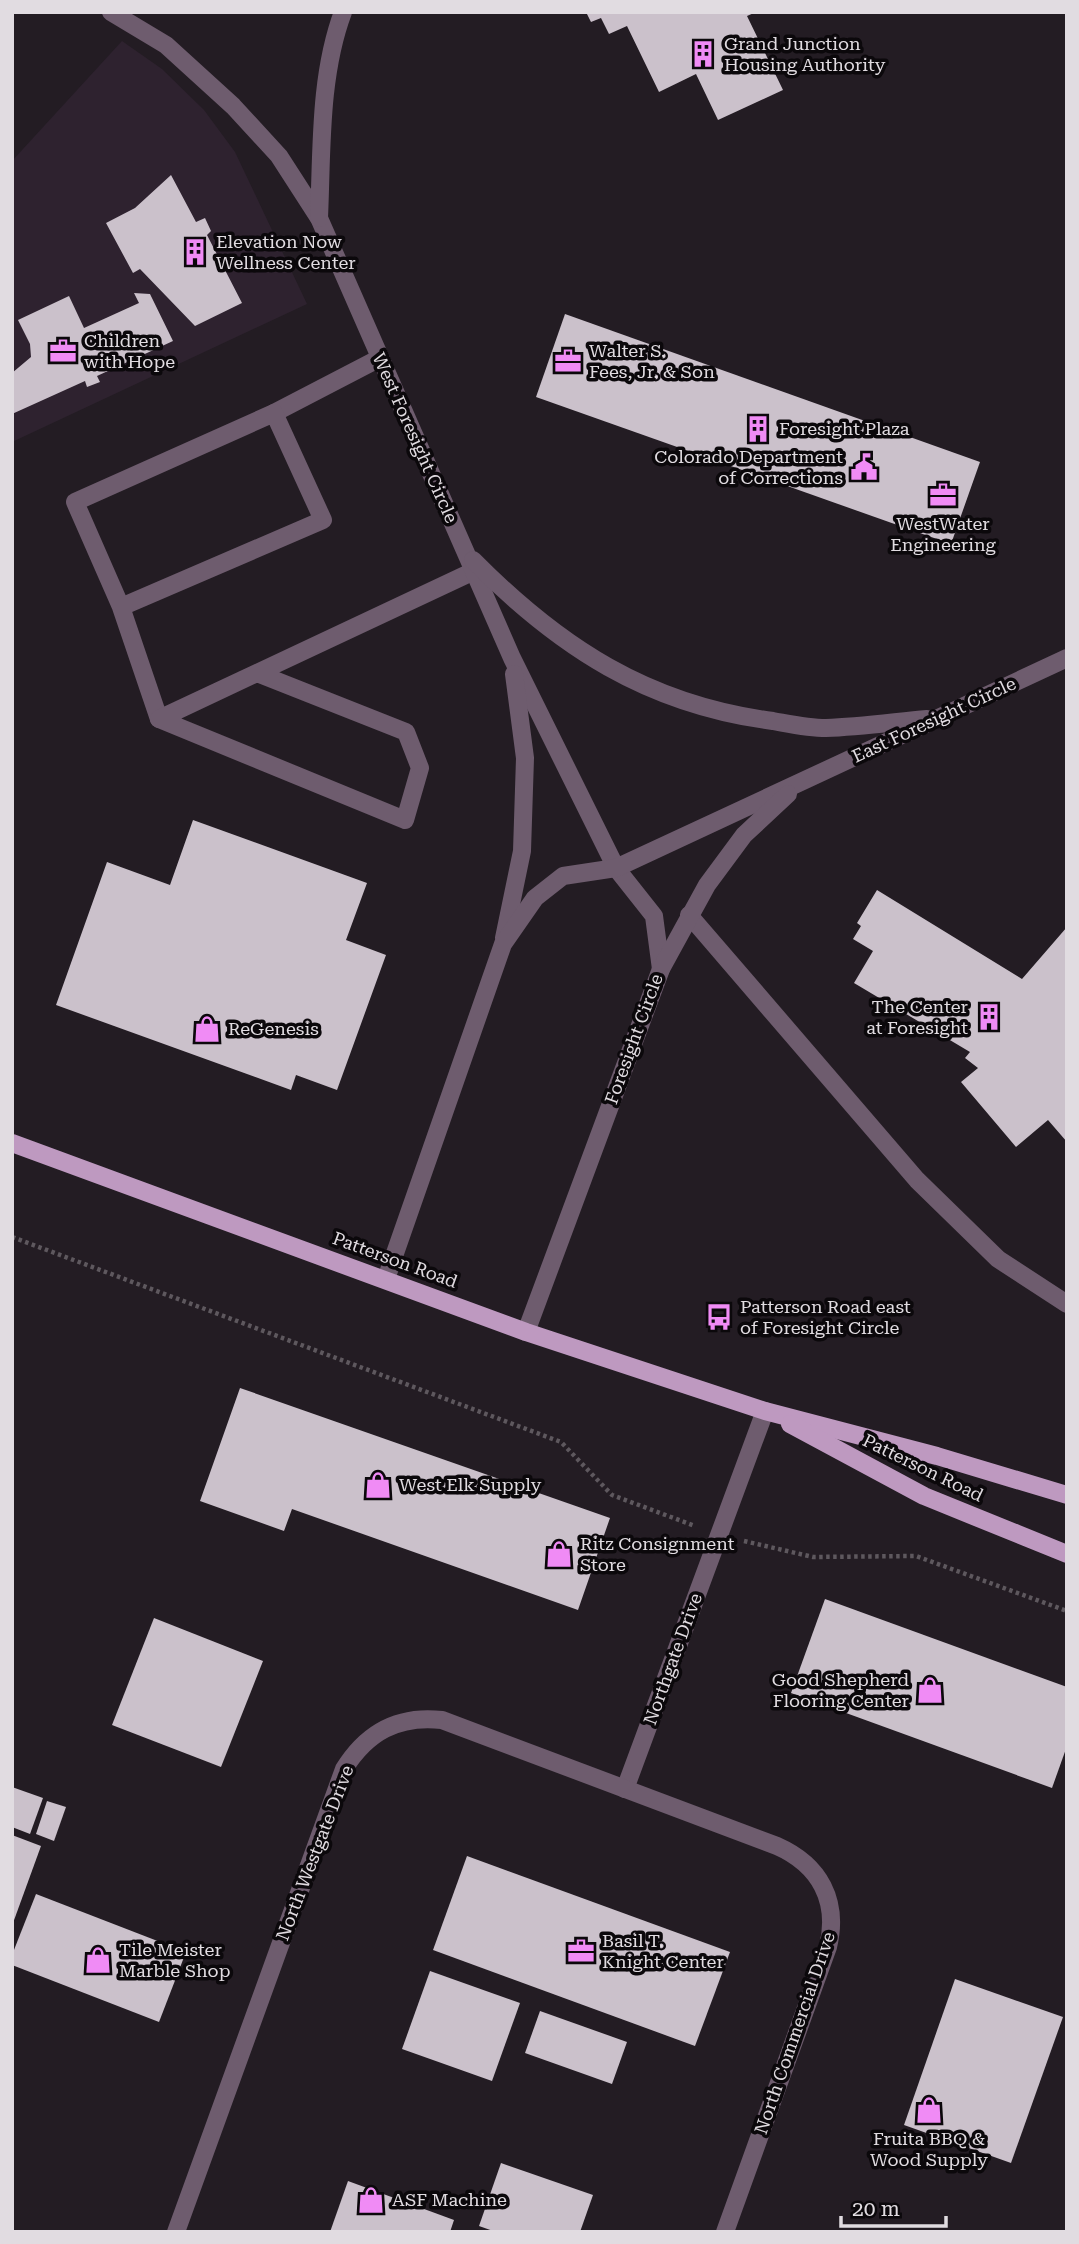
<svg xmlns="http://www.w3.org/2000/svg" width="1079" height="2244" viewBox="0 0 1079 2244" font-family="'Roboto Serif',serif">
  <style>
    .built { fill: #2e222f }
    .building { fill: #cbc1cb }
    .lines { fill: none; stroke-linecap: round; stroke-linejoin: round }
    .path { stroke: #5e585e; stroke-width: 4.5; stroke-dasharray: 3.5 3.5; stroke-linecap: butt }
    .lane { stroke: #6e5c6e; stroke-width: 18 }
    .street { stroke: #6e5c6e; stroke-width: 18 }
    .primary { stroke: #be99c0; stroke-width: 18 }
    .labels { text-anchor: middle; stroke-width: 7; stroke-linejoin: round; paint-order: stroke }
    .poi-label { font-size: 18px; fill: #e1dce1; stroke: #0b080b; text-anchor: start }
    .street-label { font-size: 18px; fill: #e1dce1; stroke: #0b080b }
  </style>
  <rect width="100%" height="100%" fill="#231c23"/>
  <path class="built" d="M122,41L162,69L204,110L235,152L307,304L12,442V161Z"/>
  <g class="building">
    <path d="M586,12H756L747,16L783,90L718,120L696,74L659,92L627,26L609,34L601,18L591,22Z"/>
    <path d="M171,175L196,222L205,218L211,231L207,235L242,303L195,326L140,269L133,273L106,223L135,208Z"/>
    <path d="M134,293L150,294L173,341L97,376L100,382L87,387L85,381L12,414V373L31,357L30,344L18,320L69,296L84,328L139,303Z"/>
    <path d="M565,314L980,462L951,544L536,397Z"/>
    <path d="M193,820L367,883L346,940L386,955L337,1090L296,1075L291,1090L56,1005L107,862L170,885Z"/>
    <path d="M877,890L1022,979L1067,927V1142L1048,1120L1016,1147L961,1082L978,1068L965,1058L970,1052L854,983L873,951L853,939L861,926L857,923Z"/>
    <path d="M240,1388L610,1518L578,1610L292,1509L284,1531L200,1501Z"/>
    <path d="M825,1599L1067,1687V1746L1052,1788L791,1693Z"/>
    <path d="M154,1618L263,1661L221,1767L112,1725Z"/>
    <path d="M12,1787L43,1798L30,1834L12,1827Z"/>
    <path d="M47,1801L66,1807L54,1841L36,1834Z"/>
    <path d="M12,1835L41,1846L13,1923H12Z"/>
    <path d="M467,1856L730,1952L695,2046L433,1950Z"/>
    <path d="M36,1894L186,1952L159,2022L12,1965V1955Z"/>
    <path d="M430,1971L520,2003L492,2081L402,2049Z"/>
    <path d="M955,1979L1063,2017L1011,2163L904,2125Z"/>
    <path d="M540,2011L627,2042L612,2084L525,2053Z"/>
    <path d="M501,2163L593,2195L580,2232H496L479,2226Z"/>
    <path d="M348,2181L454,2220L450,2232H330Z"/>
  </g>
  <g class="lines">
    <g class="path">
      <path d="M12,1237L561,1442L612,1495L695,1526"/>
      <path d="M744,1541L813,1557L916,1556L1067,1611"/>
    </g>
    <g class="lane">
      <path d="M274,413L378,359"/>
      <path d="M121,607L323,520L274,413L75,502L121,607L159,719"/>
      <path d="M257,673L406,732L420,768L405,820L159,719L474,571"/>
      <path d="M689,915L917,1180L998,1259L1067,1304"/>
    </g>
    <g class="street">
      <path d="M111,12L166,45L233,106L279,156L319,218L512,658L616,868L654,916L661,969"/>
      <path d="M319,218C322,151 319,76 343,12"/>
      <path d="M473,560C559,647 648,705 773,721C790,724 808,728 826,728C859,727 894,722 927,719"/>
      <path d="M504,938L522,851L525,758L514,674"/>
      <path d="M386,1279L503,944L535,898L563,876L616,868L1067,658"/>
      <path d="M526,1332L661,969L707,885L744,835L788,794"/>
      <path d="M625,1789L765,1411"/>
      <path d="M176,2232L344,1769C367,1732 398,1715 442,1720L777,1846C820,1865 839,1901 828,1947L725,2232"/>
    </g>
    <g class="primary">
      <path d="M12,1143L526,1332L765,1411L937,1456L1067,1495"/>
      <path d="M790,1424L924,1496L1067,1554"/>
    </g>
  </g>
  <defs>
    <symbol id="building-bare" viewBox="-9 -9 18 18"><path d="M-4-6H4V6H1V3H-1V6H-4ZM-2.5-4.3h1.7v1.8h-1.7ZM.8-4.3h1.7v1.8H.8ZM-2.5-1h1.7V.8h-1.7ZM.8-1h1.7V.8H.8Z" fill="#f08bf5" stroke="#0b080b" stroke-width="2.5" paint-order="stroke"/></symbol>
    <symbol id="office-bare" viewBox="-9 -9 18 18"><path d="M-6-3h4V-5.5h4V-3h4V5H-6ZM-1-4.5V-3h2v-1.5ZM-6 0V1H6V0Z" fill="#f08bf5" stroke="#0b080b" stroke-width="2.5" paint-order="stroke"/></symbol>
    <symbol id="civic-bare" viewBox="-9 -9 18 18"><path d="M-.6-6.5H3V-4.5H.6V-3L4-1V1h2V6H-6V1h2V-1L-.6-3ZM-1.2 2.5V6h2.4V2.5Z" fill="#f08bf5" stroke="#0b080b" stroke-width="2.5" paint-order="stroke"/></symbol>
    <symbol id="shop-bare" viewBox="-9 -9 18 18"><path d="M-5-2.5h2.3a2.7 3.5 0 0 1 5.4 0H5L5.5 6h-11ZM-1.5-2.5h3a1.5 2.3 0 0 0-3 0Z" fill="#f08bf5" stroke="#0b080b" stroke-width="2.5" paint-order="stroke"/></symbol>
    <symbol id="bus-bare" viewBox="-9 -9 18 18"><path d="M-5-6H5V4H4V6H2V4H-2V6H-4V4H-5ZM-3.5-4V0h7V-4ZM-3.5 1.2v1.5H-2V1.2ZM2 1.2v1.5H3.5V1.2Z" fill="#f08bf5" stroke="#0b080b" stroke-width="2.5" paint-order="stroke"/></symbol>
  </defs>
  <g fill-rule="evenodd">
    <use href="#building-bare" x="684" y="35" width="38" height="38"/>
    <use href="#building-bare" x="176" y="233" width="38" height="38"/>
    <use href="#office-bare" x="44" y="332" width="38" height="38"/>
    <use href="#office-bare" x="549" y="342" width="38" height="38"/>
    <use href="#building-bare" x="739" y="410" width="38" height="38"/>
    <use href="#civic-bare" x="845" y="448" width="38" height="38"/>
    <use href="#office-bare" x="924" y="476" width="38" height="38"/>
    <use href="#building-bare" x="970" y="998" width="38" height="38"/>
    <use href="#shop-bare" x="188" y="1010" width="38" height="38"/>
    <use href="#bus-bare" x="700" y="1298" width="38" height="38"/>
    <use href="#shop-bare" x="359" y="1466" width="38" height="38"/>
    <use href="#shop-bare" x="540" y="1535" width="38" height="38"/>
    <use href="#shop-bare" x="911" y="1671" width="38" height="38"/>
    <use href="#office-bare" x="562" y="1932" width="38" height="38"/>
    <use href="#shop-bare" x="79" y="1941" width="38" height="38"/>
    <use href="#shop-bare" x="910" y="2091" width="38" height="38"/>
    <use href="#shop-bare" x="352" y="2181" width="38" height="38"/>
  </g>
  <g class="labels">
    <g class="poi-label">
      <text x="724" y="50">Grand Junction<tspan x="724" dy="21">Housing Authority</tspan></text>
      <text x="216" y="248">Elevation Now<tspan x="216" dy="21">Wellness Center</tspan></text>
      <text x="84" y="347">Children<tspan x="84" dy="21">with Hope</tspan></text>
      <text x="589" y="357">Walter S.<tspan x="589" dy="21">Fees, Jr. &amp; Son</tspan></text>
      <text x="779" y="435">Foresight Plaza</text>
      <text x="843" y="463" text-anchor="end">Colorado Department<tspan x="843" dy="21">of Corrections</tspan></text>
      <text x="943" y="530" text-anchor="middle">WestWater<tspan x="943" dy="21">Engineering</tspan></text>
      <text x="968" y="1013" text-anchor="end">The Center<tspan x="968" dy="21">at Foresight</tspan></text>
      <text x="228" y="1035">ReGenesis</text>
      <text x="740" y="1313">Patterson Road east<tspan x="740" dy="21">of Foresight Circle</tspan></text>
      <text x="399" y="1491">West Elk Supply</text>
      <text x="580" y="1550">Ritz Consignment<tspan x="580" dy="21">Store</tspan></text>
      <text x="909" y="1686" text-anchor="end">Good Shepherd<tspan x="909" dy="21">Flooring Center</tspan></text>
      <text x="602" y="1947">Basil T.<tspan x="602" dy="21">Knight Center</tspan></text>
      <text x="119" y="1956">Tile Meister<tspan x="119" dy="21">Marble Shop</tspan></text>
      <text x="929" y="2145" text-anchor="middle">Fruita BBQ &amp;<tspan x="929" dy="21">Wood Supply</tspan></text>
      <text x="392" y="2206">ASF Machine</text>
    </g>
    <g class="street-label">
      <text transform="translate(415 438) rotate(66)" y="6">West Foresight Circle</text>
      <text transform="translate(934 720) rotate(-25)" y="6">East Foresight Circle</text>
      <text transform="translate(634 1039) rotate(-70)" y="6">Foresight Circle</text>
      <text transform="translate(395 1260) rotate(20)" y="6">Patterson Road</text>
      <text transform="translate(923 1468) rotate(26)" y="6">Patterson Road</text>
      <text transform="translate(673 1659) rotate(-70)" y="6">Northgate Drive</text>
      <text transform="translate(315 1853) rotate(-69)" y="6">North Westgate Drive</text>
      <text transform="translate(795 2033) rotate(-71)" y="6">North Commercial Drive</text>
    </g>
  </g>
  <rect width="1079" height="2244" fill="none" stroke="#e1dce1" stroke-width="28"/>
  <path d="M841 2216v10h105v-10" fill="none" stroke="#e1dce1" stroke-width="3.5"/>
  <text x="852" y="2216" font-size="21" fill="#e1dce1" stroke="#0b080b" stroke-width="5" paint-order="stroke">20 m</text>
</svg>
